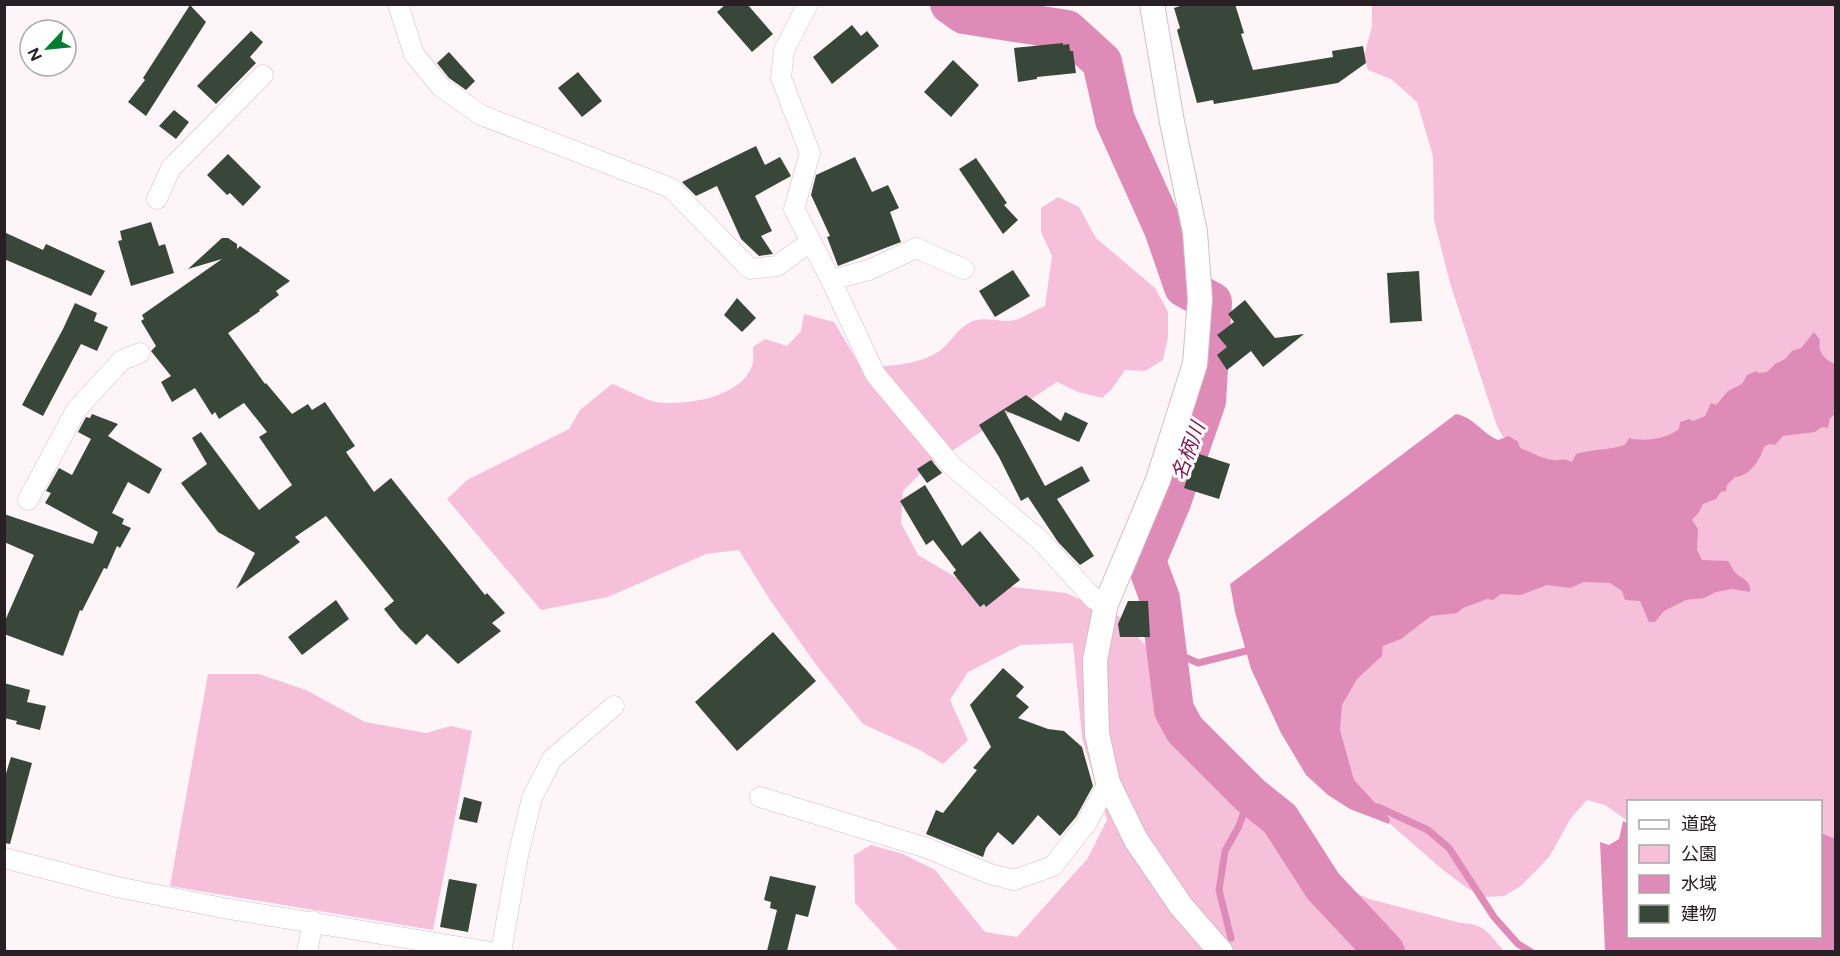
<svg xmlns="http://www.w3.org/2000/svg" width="1840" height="956" viewBox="0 0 1840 956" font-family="Figtree,'Noto Sans JP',sans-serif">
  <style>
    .green { fill: #f6c0db }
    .water { fill: #de8cb7 }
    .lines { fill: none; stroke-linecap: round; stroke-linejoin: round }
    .stream { stroke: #de8cb7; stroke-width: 7 }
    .river { stroke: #de8cb7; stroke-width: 40 }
    .building { fill: #38473a }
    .minor-casing { stroke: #d3bdc7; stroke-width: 21 }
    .tertiary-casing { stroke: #d3bdc7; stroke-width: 26 }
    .minor { stroke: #fff; stroke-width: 20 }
    .tertiary { stroke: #fff; stroke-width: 24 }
    .labels { text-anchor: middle; stroke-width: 6; stroke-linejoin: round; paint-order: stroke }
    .water-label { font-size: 20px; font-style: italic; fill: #7b1b56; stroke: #fff }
  </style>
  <rect width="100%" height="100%" fill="#fef5f9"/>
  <g class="green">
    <path d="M1372,5H1835V384L1653,461L1541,476L1515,458L1497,426L1489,402L1450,283L1434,220L1433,156L1417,102L1391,79L1368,70L1364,56L1372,26Z"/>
    <path d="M1058,197L1079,207L1096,238L1155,288L1168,312V337L1163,360L1145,371L1125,370L1111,390L1102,398L1078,392L1057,382L926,468L903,491L901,523L918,555L962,581L1066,593L1120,617L1168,670L1277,839L1317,875L1369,899L1461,923C1486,924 1489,934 1504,951H899L855,903L854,855L871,845L903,854L935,870L985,932L1017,937L1088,858L1107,820L1082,738L1073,643L1021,645L968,672L950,700L968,740L943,764L920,750L863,724L817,666L770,600L739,550L706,554L608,597L541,610L447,499L467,480L569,429L580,410L612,384C624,388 645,400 656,402C685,406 740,398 752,366C754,361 753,353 753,347L765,339L787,346L801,331L804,314L834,322L861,367C886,366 916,366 938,352C951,344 954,330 973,321C985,316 1002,323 1015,320C1025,317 1035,310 1045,306L1052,256L1041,232V208Z"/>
    <path d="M1835,393V848L1821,847L1820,802H1628V821L1605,805L1587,800L1571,818L1549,857L1521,886L1504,896L1485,897L1467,888L1443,870L1364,801L1342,774L1331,717L1367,651L1404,618L1687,500Z"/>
    <path d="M208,674H259L306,690L365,722L426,733L451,726L472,731L433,930L170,886Z"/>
  </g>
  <g class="water">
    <path d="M1814,332L1820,340C1817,352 1825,360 1835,364V414L1830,418L1828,428L1822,427L1815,432L1783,436L1775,445L1769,444L1764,447C1760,460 1750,476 1735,477L1727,485L1726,491L1721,492L1716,499L1703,504L1699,512L1692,520L1698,529L1697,550L1702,560L1728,561C1731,565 1733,571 1737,574C1744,580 1751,581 1750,592L1732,589L1716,592L1704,598L1686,600L1664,611L1655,622H1649L1640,601L1625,600L1622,591L1610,583L1584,582L1570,588L1547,585L1521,595L1501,594L1493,600L1487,599L1463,608L1457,613L1431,616L1401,639L1383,646L1382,656L1357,679L1342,705L1340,730L1354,780L1390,819L1389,824L1350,809L1328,795L1306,775L1281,733L1251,669L1235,612L1230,584L1456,414C1473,417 1482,433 1498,440L1509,436L1518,442L1520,448C1531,452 1540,458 1553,460C1562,461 1561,457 1572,462L1576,454C1592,449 1610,450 1625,445L1629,438C1645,442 1666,439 1679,429L1680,422L1689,419L1693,421L1705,416L1711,403L1716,405L1728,391L1742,384L1747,375L1756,371L1758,373L1767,372L1775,364L1785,359L1792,351L1801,348Z"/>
    <path d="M1623,821L1628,823V936H1820L1821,833L1835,839V951H1605L1600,842L1609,845L1619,839Z"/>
  </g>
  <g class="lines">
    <g class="stream">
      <path d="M1165,648L1198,663L1254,649"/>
      <path d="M1378,807L1428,830L1449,848L1494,917L1518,944L1531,952"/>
      <path d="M1231,938L1219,890L1225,851L1239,826L1250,795"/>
    </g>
    <path class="river" d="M950,4L964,14L1067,30L1102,62L1115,120L1164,229L1184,287L1212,302L1206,401L1171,502L1146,561L1160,599L1174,710L1185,730L1250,795L1280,819L1323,886L1385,952"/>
  </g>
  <g class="building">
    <path d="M726,4H747L773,34L752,52L717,12Z"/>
    <path d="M1186,4H1235L1244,33L1241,34L1253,70L1333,57L1332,51L1363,46L1366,63L1338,83L1214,104L1213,100L1197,103L1177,30L1180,28L1174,8Z"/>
    <path d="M190,5L206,22L146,116L128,102L145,80L143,78Z"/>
    <path d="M852,25L861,36L867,31L879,46L832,84L813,57Z"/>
    <path d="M251,31L263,42L250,57L256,63L216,104L197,86Z"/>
    <path d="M1063,43V45L1069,44L1070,51H1073L1076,73L1037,77V79L1018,82L1014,48Z"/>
    <path d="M449,52L475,81L466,90L449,78L437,63Z"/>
    <path d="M953,60L979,85L951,117L924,92Z"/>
    <path d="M578,72L602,101L582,117L558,88Z"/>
    <path d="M174,110L189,122L176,139L159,126Z"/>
    <path d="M756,146L765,165L780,157L791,176L755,196L772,231L761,236L773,254L759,256L741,239L717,186L696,196L682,182Z"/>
    <path d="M228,154L261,187L243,206L230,193L227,195L207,175Z"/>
    <path d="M855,157L872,192L888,185L899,208L890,212L901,242L838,266L827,237L830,236L811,195L816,175Z"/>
    <path d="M976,158L1007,203L1004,205L1018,220L1003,234L959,169Z"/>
    <path d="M151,222L159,246L165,244L174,273L131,286L118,241L122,240L120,231Z"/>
    <path d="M4,232L43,250L46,244L105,271L91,296L4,259Z"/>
    <path d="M222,238H228L237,244V249L240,246L290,281L276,291L279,295L259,310L260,311L228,333L265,384L266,383L292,414L308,404L312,410L325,402L355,446L346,452L374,492L391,478L485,595L487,593L505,613L492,623L501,631L458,664L427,634L416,645L400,629L384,609L394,601L326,516L295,537L300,542L236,589L255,553L218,532L181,483L207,464L192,438L201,432L259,510L292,485L259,437L267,432L244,403L219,419L215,412L212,415L195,388L172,402L161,382L171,376L151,351L156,346L141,321L144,319L142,315L222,259L188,269Z"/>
    <path d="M1013,270L1030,296L995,317L979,291Z"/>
    <path d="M1419,271L1422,321L1390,323L1387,273Z"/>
    <path d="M737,298L756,318L742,332L724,315Z"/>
    <path d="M1245,300L1275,338L1304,334L1263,367L1251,351L1227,370L1217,355L1227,347L1217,335L1234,322L1228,314Z"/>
    <path d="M75,303L97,313L94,321L108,327L97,351L81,344L43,416L22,405L63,329Z"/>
    <path d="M1026,395L1061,421L1065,412L1088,423L1079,442L1004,410L1045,486L1082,466L1090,481L1057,499L1094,556L1080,565L1058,542L1028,497L1021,501L999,457L979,425Z"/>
    <path d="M92,414L118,424L108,436L162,469L149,494L128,482L112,513L124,519L122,524L131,528L120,548L117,546L107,569L104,568L82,611L80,610L63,656L4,634V623L34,555L4,542V514L93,544L98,532L45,503L51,493L46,491L59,468L72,475L91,439L78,432L86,417L90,418Z"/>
    <path d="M1196,453L1230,464L1219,499L1184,488Z"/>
    <path d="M931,460L942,473L927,483L917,469Z"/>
    <path d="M925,485L962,546L980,531L1020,580L986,607L984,604L980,607L953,573L956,570L933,540L926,545L900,501Z"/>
    <path d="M336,600L349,619L302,655L288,637Z"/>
    <path d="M1128,601H1148L1150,637H1120L1118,624Z"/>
    <path d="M773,632L816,681L737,751L695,702Z"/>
    <path d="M1003,668L1024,687L1016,696L1029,707L1018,718L1048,729L1064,731L1082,747L1093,786L1076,817L1060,836L1038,815L1013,845L998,832L986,848L983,857L926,834L936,810L943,813L977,770L973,768L991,747L970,705Z"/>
    <path d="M4,683L30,690L27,702L46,706L40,730L16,724L17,721L4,718Z"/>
    <path d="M11,757L32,763L10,844L4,843V780Z"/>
    <path d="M464,797L482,802L477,823L459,819Z"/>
    <path d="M770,876L816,886L808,917L796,914L787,951H767L777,910L770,908L771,902L764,900Z"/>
    <path d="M449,879L477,884L468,932L440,927Z"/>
  </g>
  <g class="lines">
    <defs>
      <g id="minor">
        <path d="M398,4L414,54L441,87L481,115L671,188L750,269L777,266L810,242"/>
        <path d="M808,4L784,50L781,78L810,153L794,209L831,280L875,374L952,466L1041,541L1094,599L1106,604"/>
        <path d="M157,199L171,168L263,75"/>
        <path d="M831,280L869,270L916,248L964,269"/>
        <path d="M28,500L76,410L122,360L140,353"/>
        <path d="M760,797L927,848L990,874L1014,880L1053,866L1086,824L1108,783"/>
        <path d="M4,858L117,887L223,908L491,952"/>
        <path d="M307,952L313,921"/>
        <path d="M501,952L518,856L532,798L552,759L614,706"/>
      </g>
      <path id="tertiary" d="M1152,4L1172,122L1195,232L1200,299L1195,364L1158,480L1106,604L1095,660L1097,734L1108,783L1136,840L1181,906L1221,952"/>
    </defs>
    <use href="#minor" class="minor-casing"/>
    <use href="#tertiary" class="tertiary-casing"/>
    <use href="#minor" class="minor"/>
    <use href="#tertiary" class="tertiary"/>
  </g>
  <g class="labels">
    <g class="water-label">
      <text transform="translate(1188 451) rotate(-70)" y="7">名柄川</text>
    </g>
  </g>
  <rect width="1840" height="956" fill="none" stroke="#282024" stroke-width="12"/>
  <rect x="1627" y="800" width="195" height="138" fill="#ffffff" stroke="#a9a6a7" stroke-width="1.5"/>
  <rect x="1639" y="820" width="30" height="9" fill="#ffffff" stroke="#a9a6a7" stroke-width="1.5"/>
  <text x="1681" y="830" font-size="18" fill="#282024">道路</text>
  <rect x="1639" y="845" width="30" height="18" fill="#f6c0db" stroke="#a9a6a7" stroke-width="1.5"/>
  <text x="1681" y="860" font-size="18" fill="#282024">公園</text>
  <rect x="1639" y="875" width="30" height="18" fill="#de8cb7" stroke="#a9a6a7" stroke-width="1.5"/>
  <text x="1681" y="890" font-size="18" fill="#282024">水域</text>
  <rect x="1639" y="905" width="30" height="18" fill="#38473a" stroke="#a9a6a7" stroke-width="1.5"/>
  <text x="1681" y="920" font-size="18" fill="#282024">建物</text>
  <g transform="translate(48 48) rotate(244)"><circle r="28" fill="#ffffff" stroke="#a9a6a7" stroke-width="1.5"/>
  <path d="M0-4.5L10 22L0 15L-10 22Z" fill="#037b32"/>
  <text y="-9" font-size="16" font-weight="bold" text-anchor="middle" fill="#282024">N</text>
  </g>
</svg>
